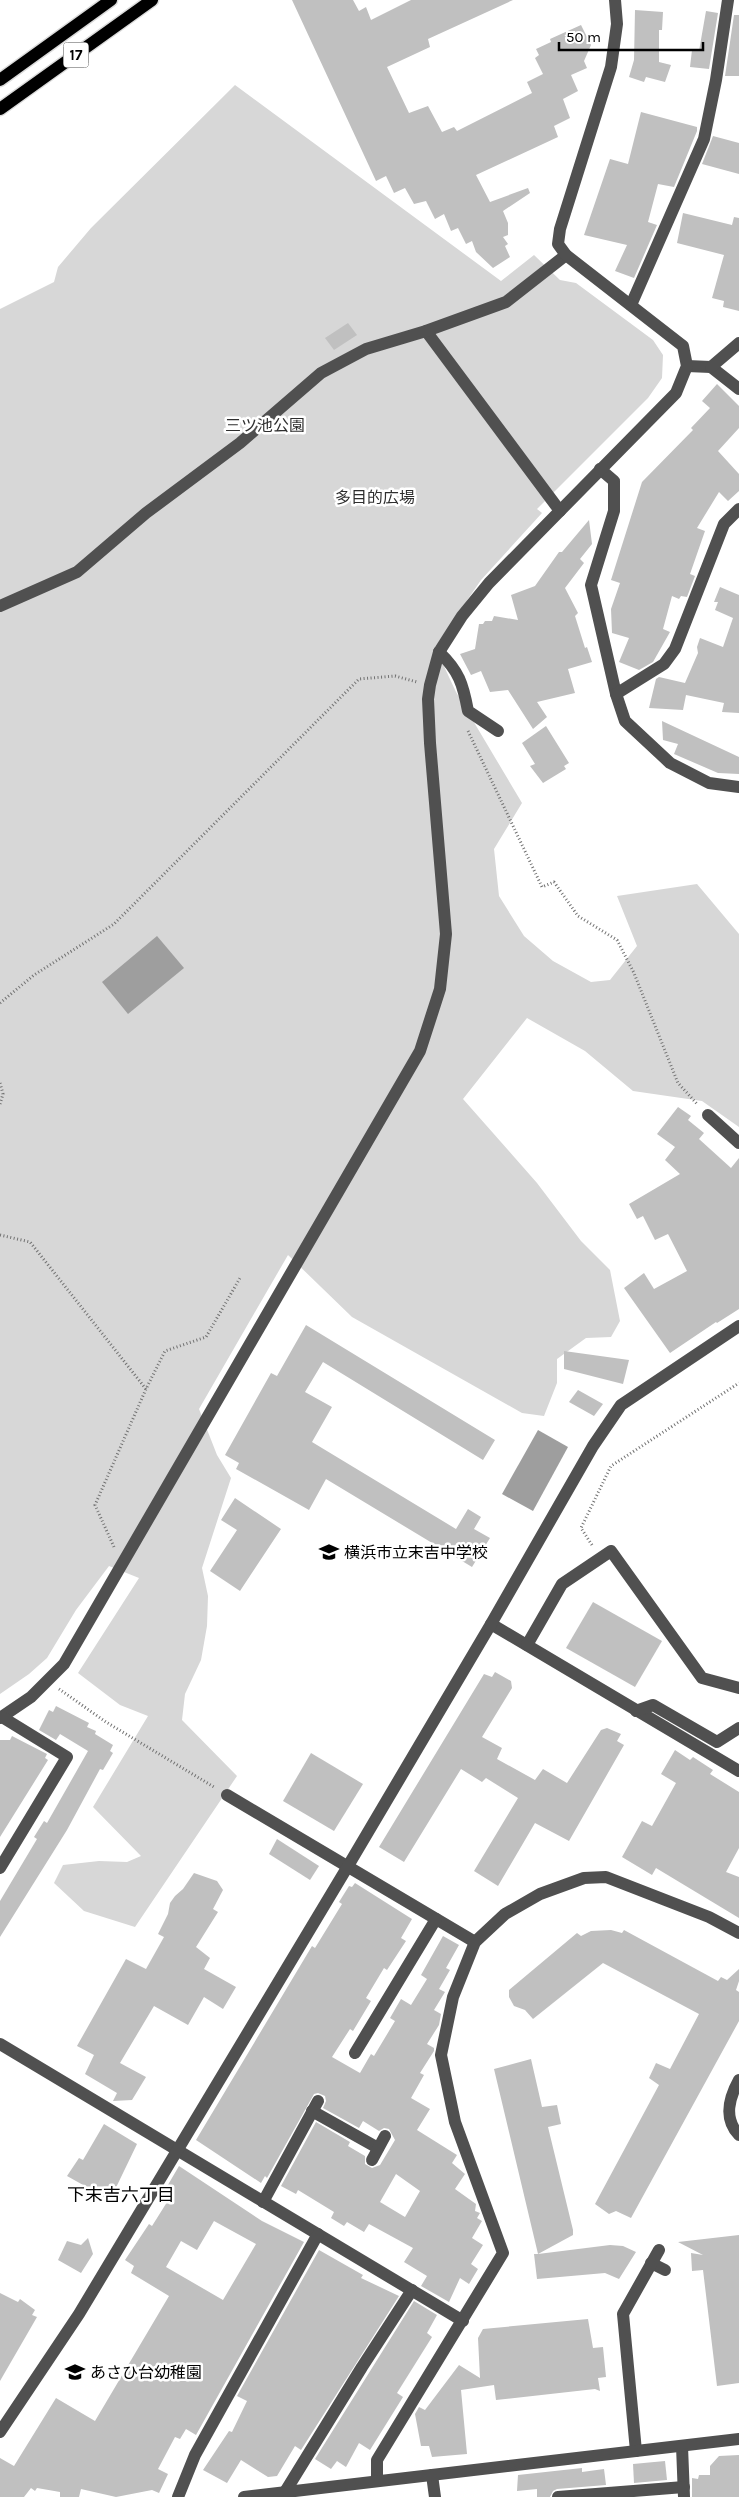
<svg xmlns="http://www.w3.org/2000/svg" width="739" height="2497" viewBox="0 0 739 2497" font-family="Karla,'Noto Sans JP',sans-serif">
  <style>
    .green { fill: #d7d7d7 }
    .water { fill: #9e9e9e }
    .building { fill: #c0c0c0; fill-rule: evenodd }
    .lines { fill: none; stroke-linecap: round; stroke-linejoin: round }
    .major-casing { stroke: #dbdbdb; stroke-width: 15 }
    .path { stroke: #727272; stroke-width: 3; stroke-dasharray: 1 2.5; stroke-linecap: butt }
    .minor { stroke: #505050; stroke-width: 12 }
    .major { stroke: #000; stroke-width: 12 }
    .labels { text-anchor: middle; stroke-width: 5; stroke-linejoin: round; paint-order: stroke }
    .shield { fill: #fff; stroke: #4c4c4c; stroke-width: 1 }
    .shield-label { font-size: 15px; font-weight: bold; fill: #000 }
    .park-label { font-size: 16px; fill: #2e2e2e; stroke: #fff }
    .poi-label { font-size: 16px; fill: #000; stroke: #fff; text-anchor: start }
    .neighbourhood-label { font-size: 18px; fill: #000; stroke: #fff }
  </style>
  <rect width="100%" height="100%" fill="#fff"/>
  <path class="green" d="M235,85L501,281L534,255L560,280L576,283L653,340L663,355L662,378L648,398L537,509L542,513L481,580L435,647L456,692L522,803L494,849L499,896L524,936L553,961L591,982L610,980L637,946L617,896L697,884L739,934V1127L702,1101L633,1091L585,1051L527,1018L463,1099L537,1183L581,1241L610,1270L620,1321L611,1337L586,1338L557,1359V1383L544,1416L522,1413L352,1317L288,1255L199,1409L217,1455L231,1478L202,1568L208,1596L207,1626L201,1660L185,1694L182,1720L237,1776L135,1927L84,1911L54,1883L63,1865L99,1861L127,1862L141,1856L93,1807L148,1716L120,1705L78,1673L139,1578L109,1566L76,1610L47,1658L29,1674L0,1694V309L54,282L58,267L91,228Z"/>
  <g class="water">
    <path d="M157,936L184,968L128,1014L102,982Z"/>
    <path d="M538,1430L568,1447L533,1511L502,1494Z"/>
  </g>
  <g class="building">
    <path d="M292,0H353L359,11L366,7L371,20L411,0H513L428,39L430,47L387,67L409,113L428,106L442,132L454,127L457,131L532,93L527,82L543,74L535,58L539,55L536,49L551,42L550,39L581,25L591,45L584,61L587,68L571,75L578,91L563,99L570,118L554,126L558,137L476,175L490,202L528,188L530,193L503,211L508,223V235L503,237L508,244L505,246L510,257L493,268L476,252L472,241L466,244L458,228L451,231L444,214L435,219L426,201L414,204L405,188L394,193L386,176L376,181Z"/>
    <path d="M635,10L663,12L662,30H659V62L671,65L665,82L646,77L644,82L629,77L634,60Z"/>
    <path d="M706,11L718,13L709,69L690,67L692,50L699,51Z"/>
    <path d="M734,15H739V76H725Z"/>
    <path d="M641,112L697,127V131L674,187L658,184L648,222L657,225L634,278L615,271L627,245L584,235L610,159L628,164Z"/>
    <path d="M713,136L739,143V174L702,164Z"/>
    <path d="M683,213L732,225L734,217L739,218V311L723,307L724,301L712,298L724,255L677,243Z"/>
    <path d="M348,323L357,335L334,350L325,338Z"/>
    <path d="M717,384L739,406V428L718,451L739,474V491L728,501L719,492L697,528L705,531L690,574L695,576L687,597L681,596L679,599L672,596L663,629L670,632L653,662L639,670L619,662L629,638L612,633L611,609L620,583L611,580L642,482L693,430L691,428L710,408L702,401Z"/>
    <path d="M589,520L592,544L580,559L584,563L565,588L578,613L575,616L585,648L587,647L592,662L568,669L575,693L537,702L547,717L533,729L508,690L490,692L481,671L471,675L460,654L475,649L479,624H483L485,621H492L494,616L518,620L511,595L535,586L559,552H562Z"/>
    <path d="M720,587L739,595V713L722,712L724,703L686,695L683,710L649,708L656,679L659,677L685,683L698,653L697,647L700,638L723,647L733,618L715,610L718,602H714Z"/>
    <path d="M662,721L739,757V774L718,773L674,754L678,744L663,740Z"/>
    <path d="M546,726L569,763L564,766L566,769L543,783L530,766L535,764L522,743Z"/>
    <path d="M678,1107L691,1116L688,1120L704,1133L699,1139L731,1168L739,1158V1309L717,1323L716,1322L670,1353L624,1288L644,1273L654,1289L687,1271L668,1234L655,1240L643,1216L637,1219L629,1204L680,1174L665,1160L675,1147L657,1134Z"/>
    <path d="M306,1325L495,1440L483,1460L323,1362L305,1392L332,1407L312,1442L456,1529L468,1509L481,1517L474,1529L490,1538L472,1567L326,1479L309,1510L236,1469L239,1463L225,1455L271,1373L277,1376Z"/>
    <path d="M564,1351L629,1360L623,1384L564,1369Z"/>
    <path d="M578,1390L603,1404L594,1416L569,1402Z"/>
    <path d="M235,1498L281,1529L240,1591L210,1571L237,1530L221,1520Z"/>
    <path d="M593,1602L662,1641L635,1687L566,1648Z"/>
    <path d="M495,1672L511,1681L512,1688L482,1737L502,1748L497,1759L535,1780L543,1769L567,1783L601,1730L607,1728L621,1734L617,1741L624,1745L569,1841L535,1823L498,1886L474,1871L518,1798L486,1778L482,1782L461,1769L404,1862L379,1847L484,1674L492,1677Z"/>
    <path d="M56,1706L89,1723L87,1727L96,1731L95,1734L113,1745L110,1751L113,1753L103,1770L100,1769L67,1830L0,1937V1901L37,1839L34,1837L44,1821L47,1823L88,1751L60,1734L56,1740L39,1730L49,1710L53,1712Z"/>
    <path d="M12,1736L47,1754L45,1758L48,1760L0,1837V1740H10Z"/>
    <path d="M675,1750L690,1760L693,1757L713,1770L710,1774L739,1792V1848L726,1872L739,1877V1918L656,1868L652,1875L622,1857L642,1821L652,1826L676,1783L661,1774Z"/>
    <path d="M311,1753L363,1784L334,1831L283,1801Z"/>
    <path d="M277,1839L319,1866L310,1880L269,1854Z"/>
    <path d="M194,1873L217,1881L223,1890L213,1909L218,1912L196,1947L210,1958L204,1969L236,1987L223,2009L204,1997L188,2025L154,2006L120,2063L146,2077L132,2100L113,2101L117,2093L85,2074L94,2055L77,2046L126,1959L146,1969L164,1937L158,1934L168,1914L170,1903L175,1896L183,1889Z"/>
    <path d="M355,1883L412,1919L401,1938L406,1941L387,1970L384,1968L366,1998L371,2001L353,2031L350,2029L332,2057L360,2073L371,2054L374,2056L395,2021L390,2018L401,1999L411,2005L427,1979L421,1975L443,1936L459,1945L446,1968L450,1970L439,1989L445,1992L434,2010L441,2014L439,2025L427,2044L434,2048V2051L420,2073L424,2075L411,2098L430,2109L417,2130L457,2155L452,2163L465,2174L455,2189L476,2204L475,2211L480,2213L477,2218L482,2221L472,2238L483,2245L471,2264L478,2269L469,2284L460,2278L449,2302L421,2286L427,2276L404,2262L413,2248L369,2224L364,2232L347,2222L344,2226L331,2218L334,2212L298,2190L296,2194L281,2186L316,2122L350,2142L348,2146L365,2156V2164L372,2168L380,2165L395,2140L389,2129L384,2128L379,2131L363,2121L359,2128L323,2108L326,2101L325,2096L318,2093L314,2094L267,2178L265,2176L261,2183L196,2140L312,1946L315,1948L342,1904L339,1902L349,1886L352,1887ZM396,2174L420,2191L405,2217L380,2202Z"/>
    <path d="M611,1930L622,1933L624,1930L718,1981L721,1977L727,1980L739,1969V1981L736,1990L739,1992V2021L631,2218L616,2211L609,2214L595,2204L659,2085L649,2078L656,2063L670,2069L699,2014L603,1963L533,2019L525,2010L514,2006L509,1997V1990L577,1933L581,1936L591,1931Z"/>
    <path d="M531,2059L542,2107L557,2105L561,2124L548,2127L573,2230V2235L538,2254L610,2245L623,2246L636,2252L619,2279L605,2273L537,2279L534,2254H538L494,2069Z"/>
    <path d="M104,2124L137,2144L110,2200L67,2176L79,2158L83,2160Z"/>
    <path d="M179,2166L262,2221L304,2242L196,2435L186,2429L180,2439L175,2437L158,2469L168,2474L159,2493L152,2490L116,2497L81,2489L79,2497H60V2492L37,2488L35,2491L31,2488L24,2497H0V2458L14,2466L56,2398L95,2421L169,2296L131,2273L134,2266L125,2260L149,2224L152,2226L169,2199L162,2195ZM214,2221L256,2244L223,2300L166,2267L181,2241L197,2250Z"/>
    <path d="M739,2235V2383L717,2386L703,2270L692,2271L691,2253L703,2255L678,2242Z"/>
    <path d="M88,2238L93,2254L81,2273L58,2260L67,2241L81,2245Z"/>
    <path d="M319,2250L363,2275L361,2278L399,2296L301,2450L295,2446L277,2476L268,2477L241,2460L227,2483L203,2470L229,2431L232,2432L247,2401L237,2396Z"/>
    <path d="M0,2293L18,2302L20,2299L35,2310L32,2315L37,2317L0,2381Z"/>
    <path d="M414,2301L437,2315L427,2333L432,2337L397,2393L403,2397L370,2450L359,2443L346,2467L337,2461L331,2469L315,2459Z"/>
    <path d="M588,2319L593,2348L603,2347L606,2377L598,2378L600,2391L595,2389L496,2400L494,2385L461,2390L467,2454L432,2457L429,2446H421L415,2414L419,2407L425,2410L459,2365L480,2378L478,2338L483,2329Z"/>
    <path d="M739,2455V2497H692V2478L698,2479L699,2475H710V2466L719,2456Z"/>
    <path d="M665,2461L667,2480L634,2483L633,2464Z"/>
    <path d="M582,2468V2472L604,2469L606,2485L557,2489L553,2491L550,2497H537V2489L517,2491L518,2475Z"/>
  </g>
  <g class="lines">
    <defs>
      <g id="major">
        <path d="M0,80L111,0"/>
        <path d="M0,109L152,0"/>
      </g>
    </defs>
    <use href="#major" class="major-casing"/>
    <g class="path">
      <path d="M468,731L542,887L554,882L578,916L617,940L634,973L678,1083L698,1105"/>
      <path d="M0,1003L34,975L114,924L359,679L395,676L417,682"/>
      <path d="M0,1083L3,1094L0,1104"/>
      <path d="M0,1235L30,1242L146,1389"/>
      <path d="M592,1545L581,1528L611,1466L739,1383"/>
      <path d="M114,1547L95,1505L146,1389L165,1351L206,1337L240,1278"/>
      <path d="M59,1689L106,1722L214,1787"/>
    </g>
    <g class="minor">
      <path d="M631,305L704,139L716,80L728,0"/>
      <path d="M426,331L560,511"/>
      <path d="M687,366L711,367L739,389"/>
      <path d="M711,367L739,343"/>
      <path d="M600,469L614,481V511L591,585L616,694L625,721L670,763L709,783L739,787"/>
      <path d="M0,606L77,572L146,513L240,443L321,373L366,349L426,331L506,302L566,255"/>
      <path d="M439,652C459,671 463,684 468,711L498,731"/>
      <path d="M616,694L664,664L675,649L724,524L739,509"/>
      <path d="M708,1115L739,1143"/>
      <path d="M491,1624L739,1771"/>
      <path d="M527,1645L562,1584L611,1551L702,1678L739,1688"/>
      <path d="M636,1711L653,1705L717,1742L739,1728"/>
      <path d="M0,1718L31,1697L64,1664L420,1051L440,989L446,934L430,743L428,699L430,685L439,652L462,616L489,583L676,393L687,366L683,346L566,255L558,244L560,229L611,67L617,24L615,0"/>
      <path d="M227,1795L475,1942"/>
      <path d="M0,1868L67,1757L2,1717"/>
      <path d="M0,2044L463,2321"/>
      <path d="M355,2053L436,1919"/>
      <path d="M739,2080C729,2098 723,2118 739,2135"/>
      <path d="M312,2111L378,2148"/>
      <path d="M372,2160L385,2136"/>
      <path d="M263,2202L318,2101"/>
      <path d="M651,2263L665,2270"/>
      <path d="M0,2432L79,2314L348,1866L491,1624L593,1446L621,1405L739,1326"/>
      <path d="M682,2446L684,2497"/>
      <path d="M636,2451L623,2314L659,2250"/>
      <path d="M432,2475L435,2497"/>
      <path d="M377,2480V2460L503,2253L455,2122L441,2055L453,1997L475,1942L505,1914L540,1894L584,1878L606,1877L709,1917L739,1933"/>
      <path d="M285,2492L362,2367L412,2290"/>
      <path d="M178,2497L195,2455L318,2234"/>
      <path d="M244,2497L739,2439"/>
      <path d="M558,2497L684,2487"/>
    </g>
    <use href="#major" class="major"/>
  </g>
  <defs>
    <symbol id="school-bare" viewBox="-9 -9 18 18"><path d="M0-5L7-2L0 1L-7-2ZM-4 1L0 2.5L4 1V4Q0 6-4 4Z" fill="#000" stroke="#fff" stroke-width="2.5" paint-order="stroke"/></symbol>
  </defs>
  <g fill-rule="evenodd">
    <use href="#school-bare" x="315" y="1538" width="28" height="28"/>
    <use href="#school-bare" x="61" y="2358" width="28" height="28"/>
  </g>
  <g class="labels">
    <rect class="shield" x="63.5" y="42.5" width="25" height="25" rx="4"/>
    <g class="shield-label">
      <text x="76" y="60">17</text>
    </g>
    <g class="park-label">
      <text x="265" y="431">三ツ池公園</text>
      <text x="375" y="503">多目的広場</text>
    </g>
    <g class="poi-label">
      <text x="344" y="1558">横浜市立末吉中学校</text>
      <text x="90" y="2378">あさひ台幼稚園</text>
    </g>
    <g class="neighbourhood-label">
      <text x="121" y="2201">下末吉六丁目</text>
    </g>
  </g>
  <path d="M559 42v8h144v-8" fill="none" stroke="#000000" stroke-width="2.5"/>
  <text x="566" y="42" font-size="15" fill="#000000" stroke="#ffffff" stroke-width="4" paint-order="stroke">50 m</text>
</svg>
